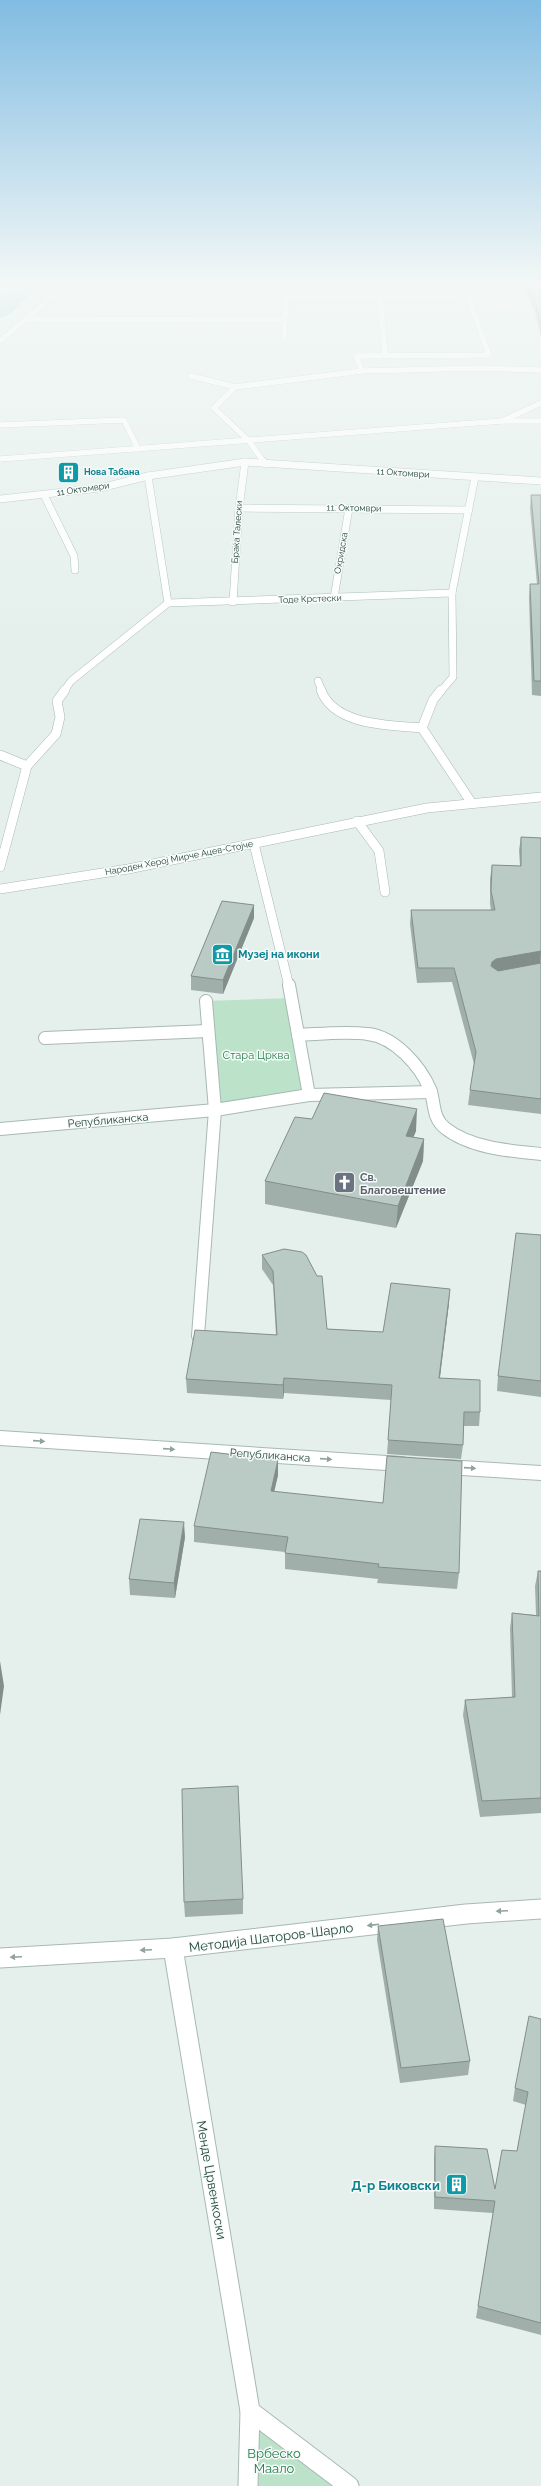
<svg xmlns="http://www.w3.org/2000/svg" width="541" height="2486" viewBox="0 0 541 2486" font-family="Raleway,sans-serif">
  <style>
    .green { fill: #bce2c9 }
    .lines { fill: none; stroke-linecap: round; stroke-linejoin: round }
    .river { fill: #88c7d9; fill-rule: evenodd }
    .minor-far5-casing { stroke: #a7b9b4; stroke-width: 6 }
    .minor-far4-casing { stroke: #a7b9b4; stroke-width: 8 }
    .minor-far3-casing { stroke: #a7b9b4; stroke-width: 10 }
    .minor-far2-casing { stroke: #a7b9b4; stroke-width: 14 }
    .minor-far1-casing { stroke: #a7b9b4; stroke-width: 16 }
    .minor-casing { stroke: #a7b9b4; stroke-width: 21 }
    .tertiary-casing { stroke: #a7b9b4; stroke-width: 6 }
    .minor-far5 { stroke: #fff; stroke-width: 5.5 }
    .minor-far4 { stroke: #fff; stroke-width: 7 }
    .minor-far3 { stroke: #fff; stroke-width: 9 }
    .minor-far2 { stroke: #fff; stroke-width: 12 }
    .minor-far1 { stroke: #fff; stroke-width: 14 }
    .minor { stroke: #fff; stroke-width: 19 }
    .tertiary { stroke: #fff; stroke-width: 5.5 }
    .wall { fill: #a0afa9 }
    .shaded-wall { fill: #828e8a }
    .building { fill: #bacbc5; stroke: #828e8a }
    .oneway { fill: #90a29e }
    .labels { text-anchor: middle; stroke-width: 3; stroke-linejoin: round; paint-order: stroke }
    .far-culture-label { font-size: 9px; font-weight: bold; fill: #0d838f; stroke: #f7fbf9; text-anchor: start }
    .far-street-label { font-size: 9px; fill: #22443d; stroke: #f7fbf9 }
    .culture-label { font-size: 11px; font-weight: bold; fill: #0d838f; stroke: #f7fbf9; text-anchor: start }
    .park-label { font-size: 11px; fill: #278050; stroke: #f7fbf9 }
    .street-label { font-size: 11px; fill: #22443d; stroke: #f7fbf9 }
    .worship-label { font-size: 11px; font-weight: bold; fill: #5b616d; stroke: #f7fbf9; text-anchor: start }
    .near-street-label { font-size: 13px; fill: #22443d; stroke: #f7fbf9 }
    .near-culture-label { font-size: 13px; font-weight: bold; fill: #0d838f; stroke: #f7fbf9; text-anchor: end }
    .near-park-label { font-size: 13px; fill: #278050; stroke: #f7fbf9 }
  </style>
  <rect width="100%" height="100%" fill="#e5f0ec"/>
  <g class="green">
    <path d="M292,998L309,1095L215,1110L206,1001Z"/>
    <path d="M250,2411L349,2486H249Z"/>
  </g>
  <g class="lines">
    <path class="river" d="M16,283H43L9,315L0,318V297Z"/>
    <defs>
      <g id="minor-far5">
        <path d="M67,285L147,284"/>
        <path d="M278,286L286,297L284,338"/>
        <path d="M380,296L385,355"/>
        <path d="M286,297L466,296"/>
        <path d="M25,319L284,320"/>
        <path d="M0,341L68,283"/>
        <path d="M362,371L356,356L489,355L463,283"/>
        <path d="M191,376L235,387L214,408L248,440L264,462"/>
        <path d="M235,387L362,371L480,368L541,370"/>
        <path d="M502,421L541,403"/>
        <path d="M0,425L124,420L138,449"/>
      </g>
      <g id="minor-far4">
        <path d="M263,461L265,464"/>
        <path d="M148,476L168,603"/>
        <path d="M44,495L74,556L75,570"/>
        <path d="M0,499L100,488L148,476L245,462L541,481"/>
        <path d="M239,508L469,510"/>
        <path d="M334,598L349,508"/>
        <path d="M233,602L239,508L245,462"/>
        <path d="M168,603L452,593"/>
        <path d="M318,681L322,691"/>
        <path d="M64,691L71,681L168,603"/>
        <path d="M441,691L453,677L452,593L475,477"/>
      </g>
      <g id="minor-far3">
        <path d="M321,690C334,726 390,725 422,728"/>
        <path d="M441,690L433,700L422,728L471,802"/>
        <path d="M0,755L27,766"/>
        <path d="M357,821L379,851L385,892"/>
        <path d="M254,844L289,986"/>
        <path d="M0,867L27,766L56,734L60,717L57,701L65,690"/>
        <path d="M0,889L128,869L427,808L541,797"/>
      </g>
      <g id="minor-far2">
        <path d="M289,985L309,1095"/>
        <path d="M298,1035C321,1034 345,1031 368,1034C395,1037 420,1066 430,1089C435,1102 432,1118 445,1128C470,1148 510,1151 541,1154"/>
        <path d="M45,1038L208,1031"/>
        <path d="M0,1129L215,1110L309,1095L431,1092"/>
        <path d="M198,1336L215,1110L206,1001"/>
      </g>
      <g id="minor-far1">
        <path d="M0,1438L402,1464"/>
        <path d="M446,1467L541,1473"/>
      </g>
      <g id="minor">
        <path d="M173,1948L250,2411L248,2486"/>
        <path d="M0,1958L173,1948L466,1914L541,1909"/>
        <path d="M250,2411L349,2486"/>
      </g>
      <path id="tertiary" d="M0,459L502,421H541"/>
    </defs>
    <use href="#minor-far5" class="minor-far5-casing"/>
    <use href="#minor-far4" class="minor-far4-casing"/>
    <use href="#minor-far3" class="minor-far3-casing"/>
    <use href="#minor-far2" class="minor-far2-casing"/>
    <use href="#minor-far1" class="minor-far1-casing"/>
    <use href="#minor" class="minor-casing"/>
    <use href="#tertiary" class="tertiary-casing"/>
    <use href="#minor-far5" class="minor-far5"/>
    <use href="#minor-far4" class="minor-far4"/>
    <use href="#minor-far3" class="minor-far3"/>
    <use href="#minor-far2" class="minor-far2"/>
    <use href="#minor-far1" class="minor-far1"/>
    <use href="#minor" class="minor"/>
    <use href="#tertiary" class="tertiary"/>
  </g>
  <g class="wall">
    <path d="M523,283H541V338L535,312Z"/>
    <path d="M531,495H541V696L532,695L529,597L530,584H537L530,508Z"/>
    <path d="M541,826V1114L468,1105L470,1090L474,1064L452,982L417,983L410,924L411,910H491L490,904V879L492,865L520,866L519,850L521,837L541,838Z"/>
    <path d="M254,918L223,994L191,990V976Z"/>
    <path d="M312,1119L416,1131L413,1137L424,1139L423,1161L396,1228L265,1204V1181Z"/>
    <path d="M541,1235V1397L497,1391L498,1376Z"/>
    <path d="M262,1255L327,1329L383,1332L449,1303L440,1378L480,1412L479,1426H463V1445L461,1459L387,1454L391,1400L284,1393L283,1399L187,1393L186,1379L276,1335L273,1285L262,1269Z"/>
    <path d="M278,1460V1475L274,1491L459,1573L457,1589L377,1583L378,1579L285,1569V1552L194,1542V1526Z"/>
    <path d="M185,1537L175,1598L130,1595L129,1579Z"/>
    <path d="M538,1571H541V1813L480,1817L463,1715L465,1700L512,1697L510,1628L512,1613L536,1615L535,1586Z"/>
    <path d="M243,1899V1914L185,1917L184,1902Z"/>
    <path d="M378,1926L470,2061L468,2075L400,2083L377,1940Z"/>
    <path d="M541,2019V2335L476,2318L493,2213L434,2209V2158L435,2146L495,2189L517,2151L526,2105L513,2101L515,2088Z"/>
  </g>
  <g class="shaded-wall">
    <path d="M254,905V918L223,994V980Z"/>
    <path d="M541,951L540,965L491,977L492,962L496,959Z"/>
    <path d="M417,1109L416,1131L405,1158L406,1136Z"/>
    <path d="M424,1139L423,1161L396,1228L398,1206Z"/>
    <path d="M450,1289L449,1303L438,1392L439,1378Z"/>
    <path d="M284,1378V1393L283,1399V1385Z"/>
    <path d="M278,1460V1475L271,1506V1491Z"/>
    <path d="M184,1522L185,1537L175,1598L174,1583Z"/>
    <path d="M0,1661L4,1686L0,1715Z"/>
  </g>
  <g class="building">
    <path d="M527,283H541V326L536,304Z"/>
    <path d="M531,495H541V681H534L530,584H539Z"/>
    <path d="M521,837L541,838V951L496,959L492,962L491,966L498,971L541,963V1099L470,1090L476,1052L454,968H418L411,910H495L491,891L492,865L521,866Z"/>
    <path d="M222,901L254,905L223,980L191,976Z"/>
    <path d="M324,1093L417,1109L406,1136L424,1139L398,1206L265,1181L295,1117L312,1119Z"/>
    <path d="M516,1233L541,1235V1381L498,1376Z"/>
    <path d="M284,1249L302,1252L306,1255L317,1276H322L327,1329L383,1332L391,1283L450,1289L439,1378L480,1380V1412H464L463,1445L388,1440L392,1385L284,1378L283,1385L186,1379L195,1330L277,1335L273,1271L262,1255Z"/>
    <path d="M211,1452L278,1460L271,1491L383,1503L387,1456L462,1461L459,1573L378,1567L379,1564L285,1553L288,1537L194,1526Z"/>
    <path d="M140,1519L184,1522L174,1583L129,1579Z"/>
    <path d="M538,1571H541V1798L482,1801L465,1700L515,1697L512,1613L539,1616Z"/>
    <path d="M238,1786L243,1899L184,1902L182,1789Z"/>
    <path d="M443,1919L470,2061L401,2068L378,1926Z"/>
    <path d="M529,2016L541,2019V2323L478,2306L495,2201L435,2197V2146L487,2149L495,2189L502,2150L517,2151L528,2092L515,2088Z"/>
  </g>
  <defs><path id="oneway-solid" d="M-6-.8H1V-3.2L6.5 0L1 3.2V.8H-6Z"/></defs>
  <g class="oneway">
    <use href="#oneway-solid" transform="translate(39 1441) rotate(4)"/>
    <use href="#oneway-solid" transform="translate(169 1449) rotate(4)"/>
    <use href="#oneway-solid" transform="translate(326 1459) rotate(4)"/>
    <use href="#oneway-solid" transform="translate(470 1468) rotate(4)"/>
    <use href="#oneway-solid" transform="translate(502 1911) rotate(177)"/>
    <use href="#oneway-solid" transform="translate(373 1925) rotate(173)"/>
    <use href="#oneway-solid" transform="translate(146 1950) rotate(177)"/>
    <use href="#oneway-solid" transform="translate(16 1957) rotate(177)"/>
  </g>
  <linearGradient id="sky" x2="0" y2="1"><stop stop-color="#81bce2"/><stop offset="0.45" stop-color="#f3f8f6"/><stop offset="1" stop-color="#f3f8f6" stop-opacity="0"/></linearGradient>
  <rect width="541" height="631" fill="url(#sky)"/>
  <defs>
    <symbol id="building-square" viewBox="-11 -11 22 22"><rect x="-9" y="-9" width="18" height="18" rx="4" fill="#0f9aa8" stroke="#f7fbf9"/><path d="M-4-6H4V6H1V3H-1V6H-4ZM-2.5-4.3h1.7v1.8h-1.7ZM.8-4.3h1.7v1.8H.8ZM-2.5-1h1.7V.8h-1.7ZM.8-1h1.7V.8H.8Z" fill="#fff"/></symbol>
    <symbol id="museum-square" viewBox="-11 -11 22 22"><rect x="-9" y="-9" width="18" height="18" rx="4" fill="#0f9aa8" stroke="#f7fbf9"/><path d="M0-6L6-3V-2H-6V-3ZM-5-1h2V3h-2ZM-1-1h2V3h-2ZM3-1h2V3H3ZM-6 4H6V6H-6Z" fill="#fff"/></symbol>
    <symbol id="church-square" viewBox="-11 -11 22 22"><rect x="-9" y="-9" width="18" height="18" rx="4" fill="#6b7280" stroke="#f7fbf9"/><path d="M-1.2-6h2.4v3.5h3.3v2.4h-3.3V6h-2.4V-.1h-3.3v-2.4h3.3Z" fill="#fff"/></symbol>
  </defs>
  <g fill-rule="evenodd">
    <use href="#building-square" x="56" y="460" width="25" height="25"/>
    <use href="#museum-square" x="210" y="942" width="25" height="25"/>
    <use href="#church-square" x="332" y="1170" width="25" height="25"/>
    <use href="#building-square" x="444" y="2172" width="25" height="25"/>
  </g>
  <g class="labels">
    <g class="far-culture-label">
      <text x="84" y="475">Нова Табана</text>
    </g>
    <g class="far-street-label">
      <text transform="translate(403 473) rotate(4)" y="3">11 Октомври</text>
      <text transform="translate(83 489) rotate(-8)" y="3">11 Октомври</text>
      <text transform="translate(354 508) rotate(1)" y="3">11. Октомври</text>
      <text transform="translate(237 532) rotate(-86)" y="3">Браќа Талески</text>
      <text transform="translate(341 553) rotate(-80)" y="3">Охридска</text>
      <text transform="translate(310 599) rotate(-2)" y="3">Тоде Крстески</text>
      <text transform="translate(179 858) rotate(-11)" y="3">Народен Херој Мирче Ацев-Стојче</text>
    </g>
    <g class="culture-label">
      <text x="238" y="958">Музеј на икони</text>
    </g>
    <g class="park-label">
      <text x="256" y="1059">Стара Црква</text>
    </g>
    <g class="street-label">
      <text transform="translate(108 1120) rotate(-5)" y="4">Републиканска</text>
      <text transform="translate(270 1455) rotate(4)" y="4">Републиканска</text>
    </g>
    <g class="worship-label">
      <text x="360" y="1181">Св.<tspan x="360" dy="13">Благовештение</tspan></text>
    </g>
    <g class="near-street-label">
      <text transform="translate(271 1937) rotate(-7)" y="5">Методија Шаторов-Шарло</text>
      <text transform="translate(212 2180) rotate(80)" y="5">Менде Црвенкоски</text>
    </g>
    <g class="near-culture-label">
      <text x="440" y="2190">Д-р Биковски</text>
    </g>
    <g class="near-park-label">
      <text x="274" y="2458">Врбеско<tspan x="274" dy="15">Маало</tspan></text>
    </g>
  </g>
</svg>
